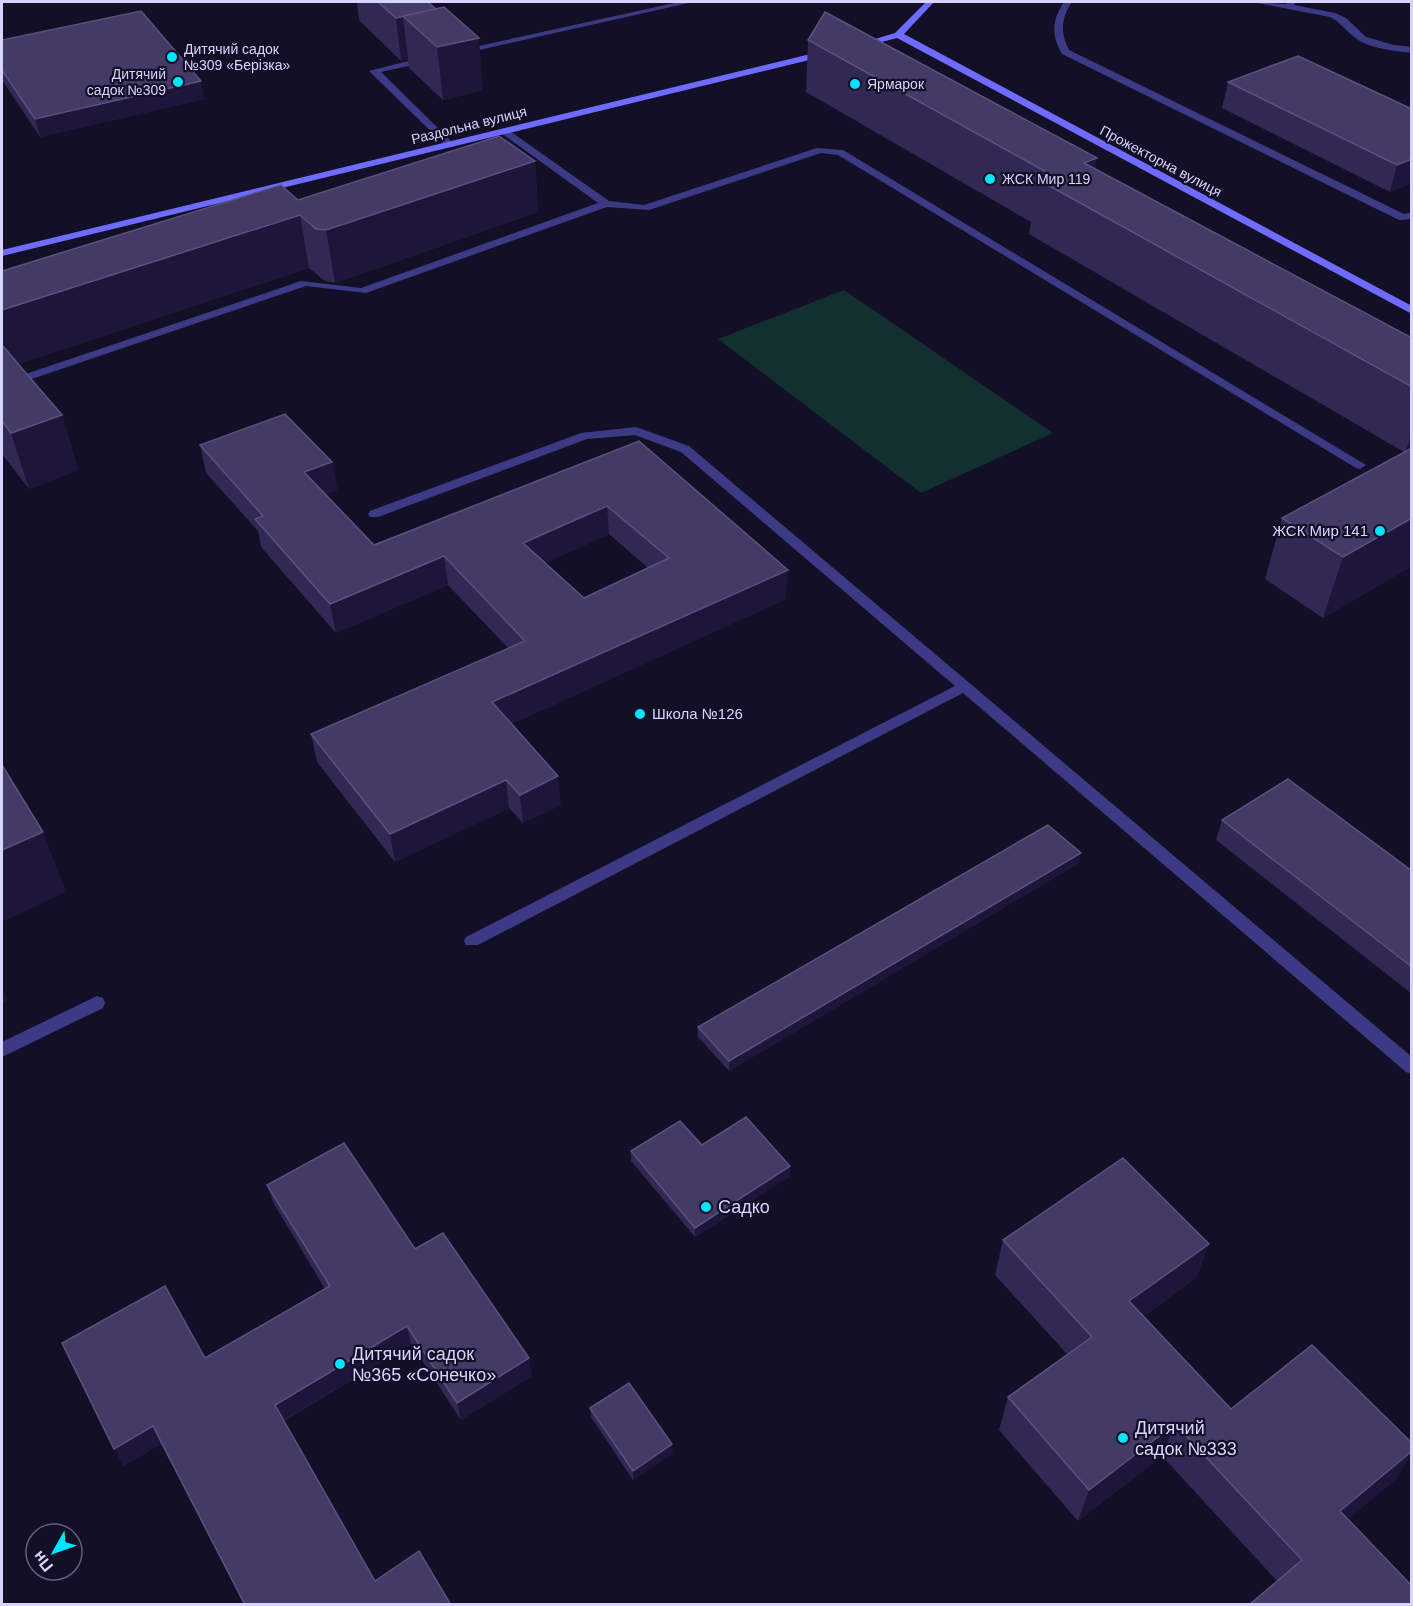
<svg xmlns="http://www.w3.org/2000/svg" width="1413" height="1606" viewBox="0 0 1413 1606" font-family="Arial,sans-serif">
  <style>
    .green { fill: #12302f }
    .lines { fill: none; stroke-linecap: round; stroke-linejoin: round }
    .lane { fill: #3d3a85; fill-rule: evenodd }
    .secondary { fill: #6f6bff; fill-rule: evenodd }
    .wall { fill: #312854; fill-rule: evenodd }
    .shaded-wall { fill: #1d163a }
    .building { fill: #433a66; stroke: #5a527e; stroke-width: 1.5; fill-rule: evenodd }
    .poi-dot { fill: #00e5ff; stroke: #130f26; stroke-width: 2 }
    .labels { text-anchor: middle; stroke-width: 4.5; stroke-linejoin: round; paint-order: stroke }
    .far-poi-label { font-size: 14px; fill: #d9d4ff; stroke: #130f26; text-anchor: start }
    .far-street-label { font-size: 14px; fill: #d9d4ff; stroke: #130f26 }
    .poi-label { font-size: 15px; fill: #d9d4ff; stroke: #130f26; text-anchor: end }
    .near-poi-label { font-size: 18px; fill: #d9d4ff; stroke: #130f26; text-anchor: start }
  </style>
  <rect width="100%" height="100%" fill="#130f26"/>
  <path class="green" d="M844,290L1053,433L921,493L718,339Z"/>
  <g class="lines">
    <g class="lane">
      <path d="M679,2H693L461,54L456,51Z"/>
      <path d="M1064,2H1072C1061,18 1060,33 1069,50L1404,214L1412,212V219L1399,220L1062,54C1051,35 1052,20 1064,2Z"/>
      <path d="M1252,2L1286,4L1288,2H1296L1294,5L1335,13L1346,18L1366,37L1394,45L1412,47V53C1396,51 1374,49 1360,41C1348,34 1342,23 1330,17Z"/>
      <path d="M428,56L433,59L431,61L381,72L452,142V146H446L369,71Z"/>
      <path d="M501,129H507L609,201L644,205L817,148L843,150L1366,465L1360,469L1356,468L838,155L821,153L649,210L607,207L366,293L306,286L2,389V382L301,281L361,288L598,203L501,133Z"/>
      <path d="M636,427L689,446L1412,1057V1074L1406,1072L963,693L478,945H466L464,941L466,937L955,686L681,452L635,435L587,439L378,517H370L368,514L370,511L581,433Z"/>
      <path d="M97,996L103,998L105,1003L103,1008L2,1057V1042Z"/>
    </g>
    <g class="secondary">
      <path d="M926,2H934L904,34L1412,306V314L897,38L859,48L855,45L895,33Z"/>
      <path d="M827,50L830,51V55L2,256V250Z"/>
    </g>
  </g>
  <g class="wall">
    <path d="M357,2H428L483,90L443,100L409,68L408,59L401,61L359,20Z"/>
    <path d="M2,40L204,99L40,137L2,80Z"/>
    <path d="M808,40L1095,169L1412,338V566L1323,618L1265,579L1282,518L1404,452L1029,234L1031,222L806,92Z"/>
    <path d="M1228,82L1412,109V183L1390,192L1222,108Z"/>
    <path d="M535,161L538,212L335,283L325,281L309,268L18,364L62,415L78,470L29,489L2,454V271L298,200Z"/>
    <path d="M639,441L786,599L511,724L561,805L523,823L509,808L395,862L317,762L311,734L508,648L448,585L336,633L261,547L258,531L206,473L200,445L332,462L337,490L325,494L374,545ZM609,534L648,568L584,598L545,563Z"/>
    <path d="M1222,820L1412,871V994L1216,840Z"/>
    <path d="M1079,863L729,1071L698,1037V1027Z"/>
    <path d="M702,1145L790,1166V1176L695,1237L631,1161V1151Z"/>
    <path d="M267,1185L415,1249L532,1376L461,1420L411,1344L284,1421L375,1581L451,1605H245L161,1444L123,1466L205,1358L325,1289L274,1204Z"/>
    <path d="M1003,1240L1209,1244L1196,1278L1144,1316L1231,1409L1396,1479L1348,1519L1412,1586L1277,1581L1162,1456L1078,1521L999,1430L1008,1397L1067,1354L995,1275Z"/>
    <path d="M590,1408L673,1453L633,1480L591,1417Z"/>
  </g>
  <g class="shaded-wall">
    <path d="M403,16L408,59L401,61L396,18Z"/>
    <path d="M479,38L483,90L443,100L437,47Z"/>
    <path d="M201,81L204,99L40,137L35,119Z"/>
    <path d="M1097,158L1089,208L1084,163Z"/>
    <path d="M1412,159V183L1390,192L1397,165Z"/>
    <path d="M535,161L538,212L335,283L326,230Z"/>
    <path d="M300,215L309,268L2,370V310Z"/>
    <path d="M62,415L78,470L29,489L11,433Z"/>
    <path d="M1412,434V449L1405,453Z"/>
    <path d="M332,462L337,490L309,500L304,472Z"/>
    <path d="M607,506L609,534L526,572L523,543Z"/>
    <path d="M1412,518V566L1323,618L1343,557Z"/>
    <path d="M444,556L448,585L336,633L330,604Z"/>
    <path d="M788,570L786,599L495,731L492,702Z"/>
    <path d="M558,776L561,805L523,823L520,795Z"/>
    <path d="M506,780L509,808L395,862L390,834Z"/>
    <path d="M43,832L66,892L2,922V850Z"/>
    <path d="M1081,853L1079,863L729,1071V1061Z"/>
    <path d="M2,986L8,1000L2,1003Z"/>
    <path d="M790,1166V1176L695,1237V1228Z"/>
    <path d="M1209,1244L1196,1278L1118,1335L1129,1301Z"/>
    <path d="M407,1326L411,1344L281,1422L275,1405Z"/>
    <path d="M529,1358L532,1376L461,1420L457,1403Z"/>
    <path d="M1175,1424L1162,1456L1078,1521L1089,1490Z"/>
    <path d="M153,1426L161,1444L123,1466L114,1449Z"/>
    <path d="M672,1444L673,1453L633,1480V1471Z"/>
    <path d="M1412,1451V1454L1396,1479L1322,1541L1340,1511Z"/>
  </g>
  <g class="building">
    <path d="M378,2H428L436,9L396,18Z"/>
    <path d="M444,7L479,38L437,47L403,16Z"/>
    <path d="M141,11L201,81L35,119L2,70V40Z"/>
    <path d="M825,12L1097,158L1084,163L1412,338V387L1037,179L1050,174L808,40Z"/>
    <path d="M1298,56L1412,109V159L1397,165L1228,82Z"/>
    <path d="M499,136L535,161L326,230L316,229L300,215L2,310V271L281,185L298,200Z"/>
    <path d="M2,345L62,415L11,433L2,421Z"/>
    <path d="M285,414L332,462L304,472L374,545L639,441L788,570L492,702L558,776L520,795L506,780L390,834L311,734L525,641L444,556L330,604L255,519L263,516L200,445ZM607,506L669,558L584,598L523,543Z"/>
    <path d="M1412,448V518L1343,557L1282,518Z"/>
    <path d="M2,765L43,832L2,850Z"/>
    <path d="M1288,779L1412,871V967L1222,820Z"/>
    <path d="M1048,825L1081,853L729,1061L698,1027Z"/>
    <path d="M746,1117L790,1166L695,1228L631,1151L680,1121L702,1145Z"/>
    <path d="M344,1143L415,1249L443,1233L529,1358L457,1403L407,1326L275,1405L375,1581L419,1551L451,1605H245L153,1426L114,1449L62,1343L165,1286L205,1358L330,1286L267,1185Z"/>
    <path d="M1123,1158L1209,1244L1129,1301L1231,1409L1312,1345L1412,1443V1451L1340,1511L1412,1586V1605H1249L1302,1560L1175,1424L1089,1490L1008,1397L1092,1337L1003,1240Z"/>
    <path d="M629,1383L672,1444L633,1471L590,1408Z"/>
  </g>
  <g class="poi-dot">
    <circle cx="172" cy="57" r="6"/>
    <circle cx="178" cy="82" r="6"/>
    <circle cx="855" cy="84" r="6"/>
    <circle cx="990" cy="179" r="6"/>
    <circle cx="1380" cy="531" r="6"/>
    <circle cx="640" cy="714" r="6"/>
    <circle cx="706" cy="1207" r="6"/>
    <circle cx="340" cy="1364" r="6"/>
    <circle cx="1123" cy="1438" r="6"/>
  </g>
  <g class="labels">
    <g class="far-poi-label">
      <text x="184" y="54">Дитячий садок<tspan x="184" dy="16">№309 «Берізка»</tspan></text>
      <text x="166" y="79" text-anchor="end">Дитячий<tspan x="166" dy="16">садок №309</tspan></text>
      <text x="867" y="89">Ярмарок</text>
      <text x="1002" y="184">ЖСК Мир 119</text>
    </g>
    <g class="far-street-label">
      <text transform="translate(469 125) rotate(-14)" y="5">Раздольна вулиця</text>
      <text transform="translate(1161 161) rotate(28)" y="5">Прожекторна вулиця</text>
    </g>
    <g class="poi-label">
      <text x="1368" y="536">ЖСК Мир 141</text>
      <text x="652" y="719" text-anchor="start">Школа №126</text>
    </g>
    <g class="near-poi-label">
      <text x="718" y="1213">Садко</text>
      <text x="352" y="1360">Дитячий садок<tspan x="352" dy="21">№365 «Сонечко»</tspan></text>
      <text x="1135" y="1434">Дитячий<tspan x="1135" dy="21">садок №333</tspan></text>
    </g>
  </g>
  <rect width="1413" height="1606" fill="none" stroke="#d9d4ff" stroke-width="6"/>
  <g transform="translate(54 1552) rotate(230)"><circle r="28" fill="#130f26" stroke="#625e7d" stroke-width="1.5"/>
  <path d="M0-4.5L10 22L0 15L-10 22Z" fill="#00e5ff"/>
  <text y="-9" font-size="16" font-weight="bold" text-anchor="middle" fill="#d9d4ff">Пн</text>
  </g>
</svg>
